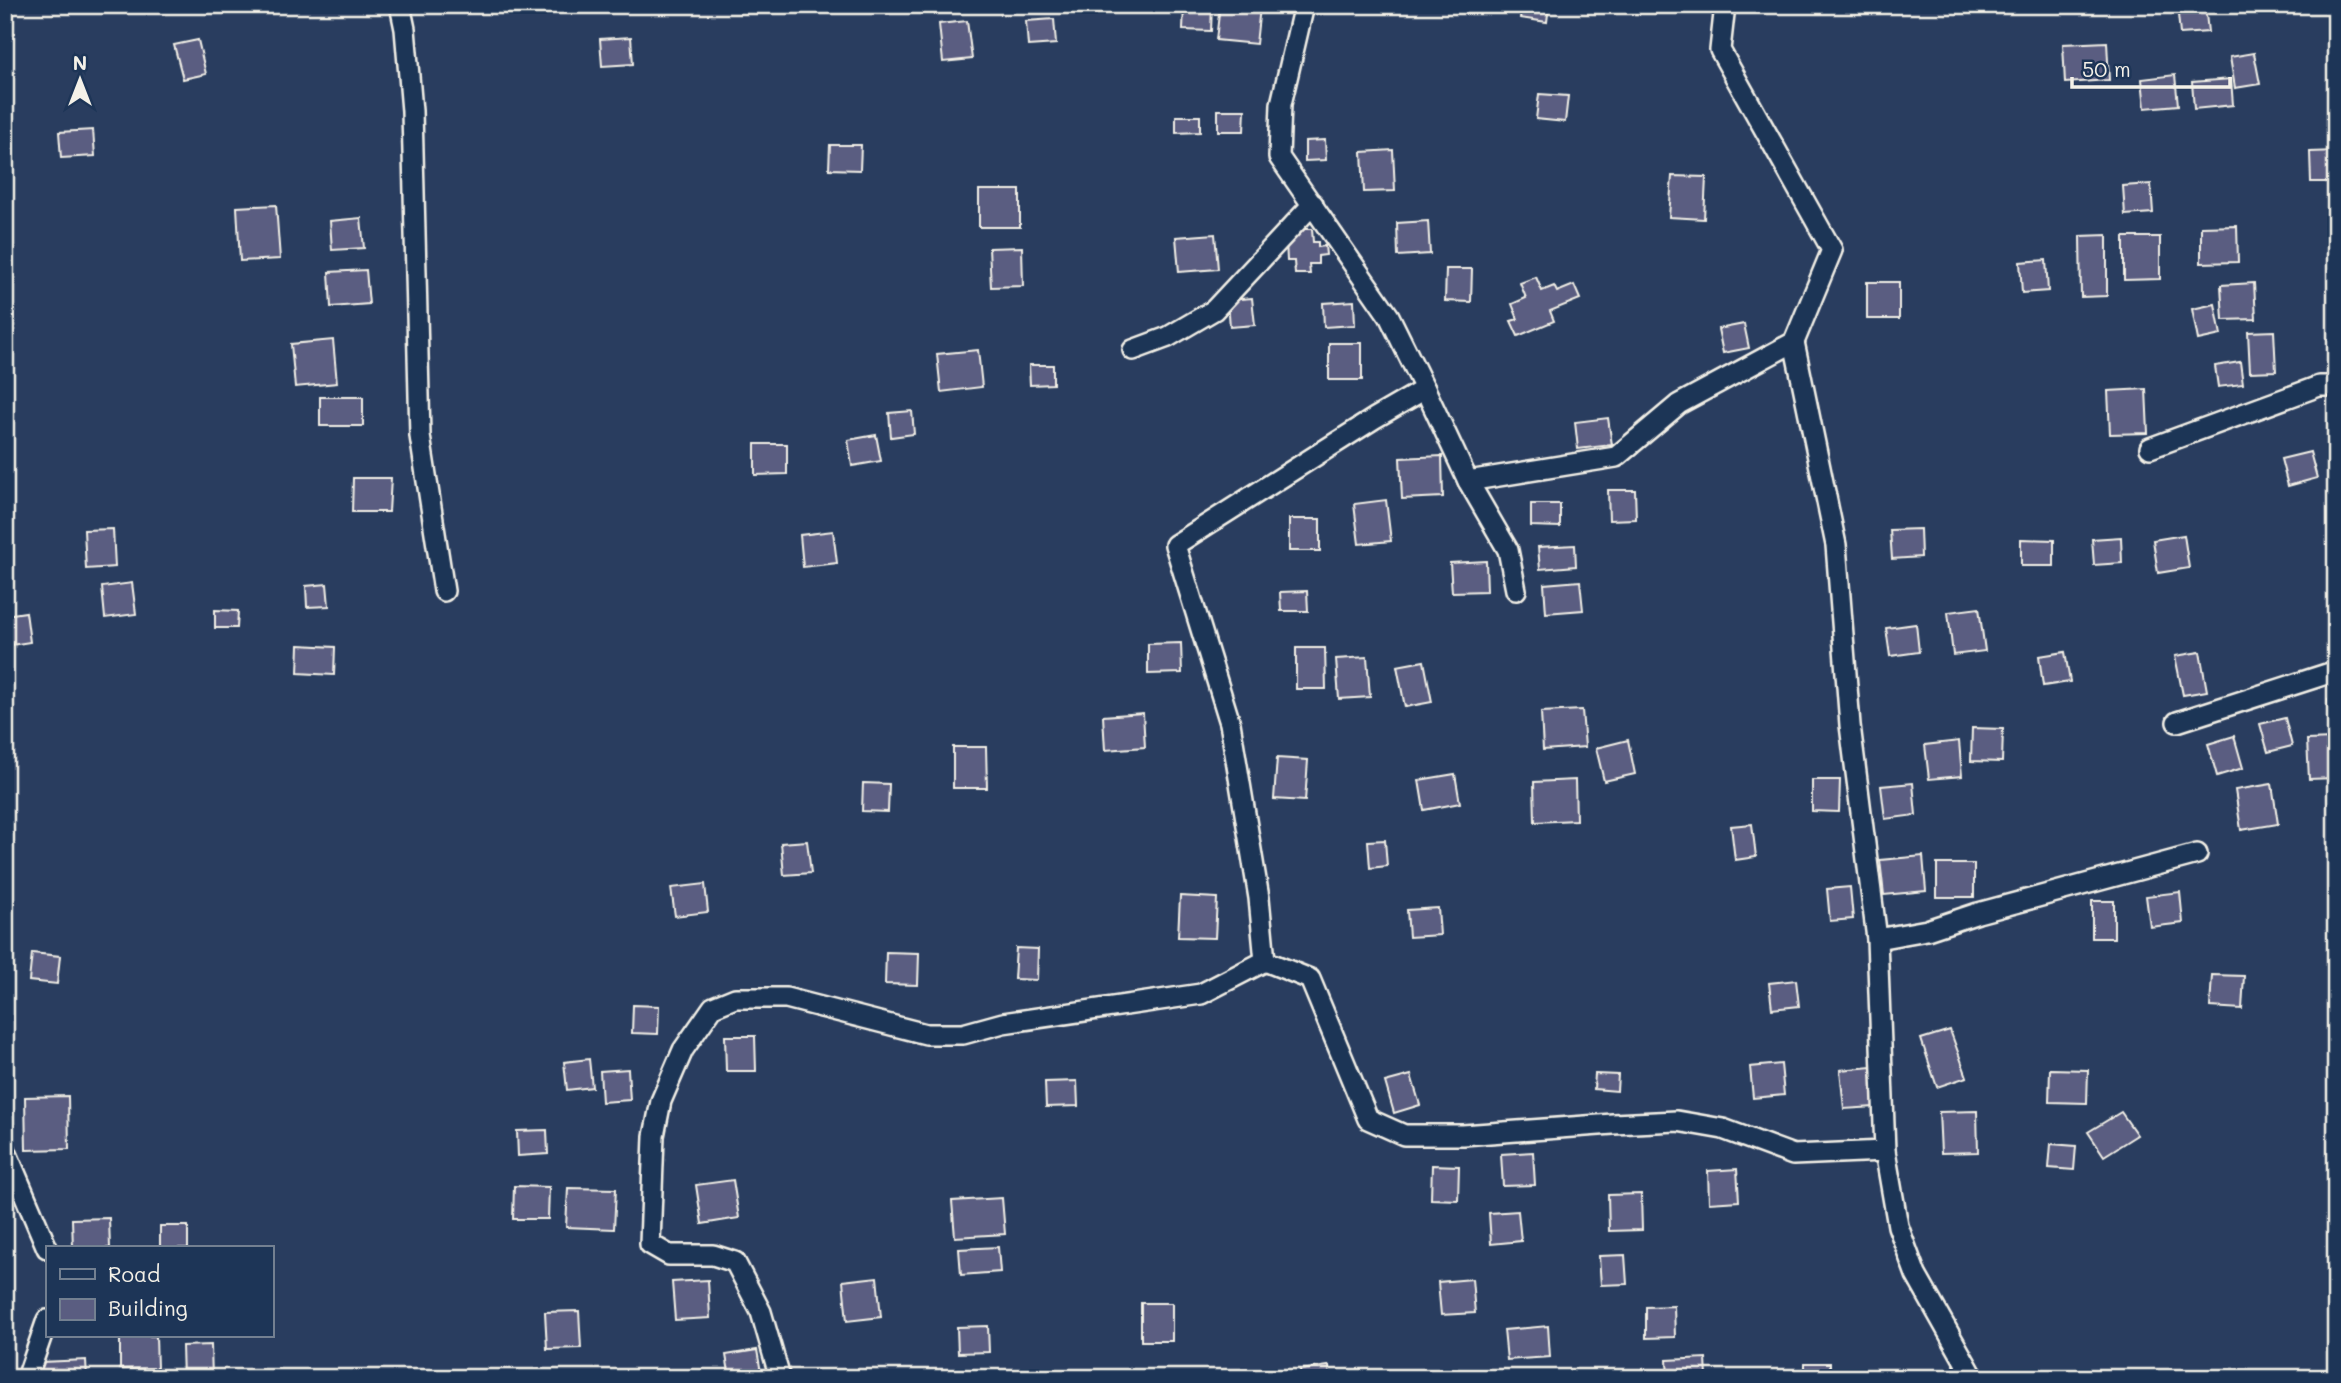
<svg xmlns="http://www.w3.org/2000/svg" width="2341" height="1383" viewBox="0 0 2341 1383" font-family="Mali,sans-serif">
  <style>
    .building { fill: #5a5d81; stroke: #f4f1e8; stroke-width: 2 }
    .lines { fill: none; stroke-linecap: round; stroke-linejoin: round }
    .minor-casing { stroke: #f4f1e8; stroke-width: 24 }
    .minor { stroke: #1d3557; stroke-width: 19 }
  </style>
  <rect width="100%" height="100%" fill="#293d5f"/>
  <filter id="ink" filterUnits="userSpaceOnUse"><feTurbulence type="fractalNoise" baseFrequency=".0143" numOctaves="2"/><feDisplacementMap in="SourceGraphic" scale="14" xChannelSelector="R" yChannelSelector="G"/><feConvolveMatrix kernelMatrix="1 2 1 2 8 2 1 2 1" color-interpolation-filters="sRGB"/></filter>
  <g filter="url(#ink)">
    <g class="building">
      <path d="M1184,5H1212L1211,31L1183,30Z"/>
      <path d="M1220,5L1260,7L1256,44L1216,40Z"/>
      <path d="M1522,5H1549L1547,22L1520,18Z"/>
      <path d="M2177,5H2205L2208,32L2180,34Z"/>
      <path d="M2260,5H2289L2290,13L2261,15Z"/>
      <path d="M1054,19L1056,44L1028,46L1026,21Z"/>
      <path d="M967,21L972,59L943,62L939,24Z"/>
      <path d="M631,37L633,64L602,66L600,39Z"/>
      <path d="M198,40L206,74L183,79L174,45Z"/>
      <path d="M2107,42L2109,80L2065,83L2063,44Z"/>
      <path d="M2254,53L2260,84L2235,88L2230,57Z"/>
      <path d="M2175,75L2178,105L2145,108L2142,79Z"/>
      <path d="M2231,79L2233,105L2194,109L2192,82Z"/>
      <path d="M1539,94L1568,96L1565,122L1536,119Z"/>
      <path d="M1218,110H1245L1244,131H1218Z"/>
      <path d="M1176,116H1200V132L1176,133Z"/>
      <path d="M93,130L95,156L61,158L59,132Z"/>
      <path d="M1325,140L1326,160L1305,161V141Z"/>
      <path d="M830,145H861L860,170L829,169Z"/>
      <path d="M1393,150L1395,191L1364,192L1362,152Z"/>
      <path d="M2336,151V182H2311L2310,152Z"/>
      <path d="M1672,176L1706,177L1704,219L1669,217Z"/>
      <path d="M2151,184L2153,213L2125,215L2123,186Z"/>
      <rect x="979" y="190" width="41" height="37"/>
      <path d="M276,205L280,259L240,261L237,207Z"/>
      <path d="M361,218L364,248L332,250L330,221Z"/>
      <path d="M1428,221L1430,254L1398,256L1397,223Z"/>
      <path d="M2237,226L2238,262L2201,263V227Z"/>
      <path d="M1299,229H1312L1313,242H1318V247L1325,246L1326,255L1318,256V264H1309L1310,274H1295L1294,261H1287L1286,241Z"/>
      <path d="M1215,234L1218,269L1179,272L1176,237Z"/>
      <path d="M2107,235V296L2081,297L2080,236Z"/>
      <path d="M2124,237H2160V279L2124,280Z"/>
      <path d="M1022,247L1023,286L991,287L989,248Z"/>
      <path d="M2046,260L2048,291L2022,293L2020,262Z"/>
      <path d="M1446,269H1472L1471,302L1445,301Z"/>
      <path d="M366,270L369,304L331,307L329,272Z"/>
      <path d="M1536,277L1542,291L1554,286L1557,292L1574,285L1580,299L1550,311L1554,321L1518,336L1511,321L1518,319L1512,304L1526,298L1520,283Z"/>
      <rect x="1867" y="282" width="32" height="37"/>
      <path d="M2254,283L2256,319L2223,320L2221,285Z"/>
      <path d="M1252,298L1255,325L1230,327L1228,300Z"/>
      <path d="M1354,301L1355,325L1324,327L1323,303Z"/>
      <path d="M2215,304L2221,335L2198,340L2192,309Z"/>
      <path d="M1744,324L1749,348L1723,353L1718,329Z"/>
      <path d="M2274,331L2276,371L2250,372L2248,332Z"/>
      <path d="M333,340L337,383L295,387L291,344Z"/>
      <rect x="1329" y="343" width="33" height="37"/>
      <path d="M978,350L982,387L941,392L937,354Z"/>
      <path d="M2240,362L2243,384L2218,387L2215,366Z"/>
      <path d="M1029,365H1053V384L1030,385Z"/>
      <path d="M2146,389L2148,433L2110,434L2108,391Z"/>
      <rect x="320" y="397" width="43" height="29"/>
      <path d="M912,411L914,434L891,437L889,413Z"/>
      <path d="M1608,418L1612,445L1578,449L1575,422Z"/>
      <path d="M876,435L881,461L852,466L848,440Z"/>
      <path d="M755,444H787V474L755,475Z"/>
      <path d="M2310,452L2317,478L2288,486L2281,459Z"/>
      <path d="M1442,456L1443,497L1402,499L1400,458Z"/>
      <path d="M353,478H391L389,512H352Z"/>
      <path d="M1608,490H1635L1636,519L1609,520Z"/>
      <path d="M1386,500L1391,541L1359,544L1354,504Z"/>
      <path d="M1531,504H1560V527L1531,526Z"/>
      <rect x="1289" y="519" width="31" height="32"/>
      <path d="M113,529L115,567L86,569L84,530Z"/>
      <path d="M1920,529L1921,557L1892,559L1890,530Z"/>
      <path d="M833,531L837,563L803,567L800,535Z"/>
      <path d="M2184,535L2189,568L2158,573L2153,540Z"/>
      <path d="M2121,537L2122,563L2094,565L2092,539Z"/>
      <path d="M2021,539L2054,540V566H2021Z"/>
      <path d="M1575,545L1576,566L1540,569L1538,547Z"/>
      <path d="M1486,561L1487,591L1452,592L1450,563Z"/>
      <path d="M1580,581L1583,610L1546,613L1544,584Z"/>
      <path d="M132,583L136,614L105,618L102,587Z"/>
      <path d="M327,584L329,606L307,607L306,586Z"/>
      <path d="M1307,591L1308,611H1281L1280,592Z"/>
      <path d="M1979,608L1985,651L1953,655L1948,612Z"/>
      <path d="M215,610L238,611L237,628H215Z"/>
      <path d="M26,612L30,642L5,646V615Z"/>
      <path d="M1916,624L1919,652L1890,656L1886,628Z"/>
      <path d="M1181,643L1182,673L1148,674V644Z"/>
      <path d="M299,645L335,647L334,675L298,673Z"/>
      <path d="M1296,648H1325L1326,689H1296Z"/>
      <path d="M2065,652L2070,682L2043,686L2039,656Z"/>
      <path d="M2200,652L2207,691L2183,695L2175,656Z"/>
      <path d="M1367,657L1370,697L1339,699L1336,659Z"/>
      <path d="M1424,661L1432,702L1405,707L1397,666Z"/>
      <path d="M2336,698V729L2331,730L2328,699Z"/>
      <path d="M1582,710L1585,747L1543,750L1541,712Z"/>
      <path d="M1143,713L1145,747L1105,750L1103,716Z"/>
      <path d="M2285,718L2292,746L2268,752L2260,724Z"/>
      <path d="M1972,728L2003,729L2002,762L1971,761Z"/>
      <path d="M2234,736L2243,768L2217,776L2208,744Z"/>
      <path d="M2332,739L2334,778L2309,779L2307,740Z"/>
      <path d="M1628,740L1635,774L1604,781L1596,748Z"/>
      <path d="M1959,741L1962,776L1929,779L1925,745Z"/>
      <path d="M953,747H986L987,788H953Z"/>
      <path d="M1277,758L1308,760L1305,801L1274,799Z"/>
      <path d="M1455,774L1460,803L1424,810L1419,780Z"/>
      <path d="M1575,780L1576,820L1535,822L1534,782Z"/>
      <path d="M1812,780H1840L1839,812L1812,811Z"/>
      <path d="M863,783L889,784L888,812L862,811Z"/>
      <path d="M1913,783L1916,815L1885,819L1881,786Z"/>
      <path d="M2272,784L2278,824L2241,830L2235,790Z"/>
      <path d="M1752,824L1756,857L1735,860L1731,826Z"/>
      <path d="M1385,840L1387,866L1370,868L1368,841Z"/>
      <path d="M807,841L811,873L784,875L781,843Z"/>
      <path d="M1923,856L1926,891L1884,895L1880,860Z"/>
      <rect x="1937" y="864" width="37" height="33"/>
      <path d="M705,884L708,912L675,916L671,888Z"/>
      <path d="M1850,887L1853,919L1830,921L1827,889Z"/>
      <path d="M2180,892L2183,923L2150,927L2146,896Z"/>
      <path d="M1180,896L1217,898L1215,938L1178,937Z"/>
      <rect x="2092" y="901" width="22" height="37"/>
      <path d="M1438,908L1440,935L1409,937L1407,910Z"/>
      <path d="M1016,948L1038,949L1037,980L1014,979Z"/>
      <path d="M886,952L919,953L918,985L885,984Z"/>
      <path d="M32,953L60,956L57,984L29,981Z"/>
      <path d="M2212,975L2244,976L2242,1009L2210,1007Z"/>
      <path d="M1796,980L1799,1006L1772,1009L1769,983Z"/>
      <path d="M633,1005L659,1006L658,1034L632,1033Z"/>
      <path d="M1950,1030L1967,1077L1937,1087L1921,1039Z"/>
      <path d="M725,1036H755L756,1071H726Z"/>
      <path d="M589,1059L592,1087L567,1090L564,1062Z"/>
      <path d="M1781,1064L1784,1095L1753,1098L1750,1067Z"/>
      <path d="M1871,1067L1875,1107L1844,1109L1840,1070Z"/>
      <path d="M628,1069L630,1100L602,1102L600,1071Z"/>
      <path d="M2050,1069L2088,1070L2087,1103L2049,1102Z"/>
      <path d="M1595,1074L1618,1075L1617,1091L1594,1089Z"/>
      <path d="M1411,1075L1420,1105L1394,1113L1385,1082Z"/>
      <path d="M1077,1081L1078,1106L1046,1107L1045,1082Z"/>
      <path d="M68,1096L69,1149L26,1150L25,1097Z"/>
      <path d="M1977,1111L1978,1152L1941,1153L1939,1112Z"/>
      <path d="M2121,1112L2137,1135L2104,1156L2088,1132Z"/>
      <path d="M547,1130L548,1154L518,1156L517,1131Z"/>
      <path d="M2051,1144L2076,1146L2074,1170L2049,1168Z"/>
      <path d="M1533,1152L1535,1185L1503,1186L1501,1154Z"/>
      <path d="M1432,1165L1459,1166L1458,1200L1431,1199Z"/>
      <path d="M1737,1169L1739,1201L1709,1203L1708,1171Z"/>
      <path d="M733,1180L739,1218L702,1224L696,1185Z"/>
      <path d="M514,1186L549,1187L548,1219H513Z"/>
      <path d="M568,1188L616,1189L614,1229L566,1227Z"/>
      <path d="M1641,1194L1642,1230L1609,1231L1608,1195Z"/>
      <path d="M1002,1198L1005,1234L955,1237L952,1201Z"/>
      <path d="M1518,1211L1521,1241L1491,1244L1489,1213Z"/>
      <path d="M109,1218L110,1248H73L72,1219Z"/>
      <rect x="160" y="1226" width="28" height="22"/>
      <path d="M998,1247L1000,1272L961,1275L959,1249Z"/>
      <path d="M1625,1255L1627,1284L1601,1285L1599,1256Z"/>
      <path d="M877,1277L881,1317L847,1321L843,1281Z"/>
      <path d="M1472,1279L1475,1313L1441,1315L1438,1282Z"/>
      <path d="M708,1280L710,1318L675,1320L672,1282Z"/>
      <rect x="1141" y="1303" width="31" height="38"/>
      <path d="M1674,1306L1675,1337L1646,1338V1307Z"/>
      <path d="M579,1311L581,1348L547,1349L545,1312Z"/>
      <path d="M988,1326L989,1352L958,1353L957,1327Z"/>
      <path d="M1548,1326L1550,1357L1507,1360L1504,1330Z"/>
      <path d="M120,1336H156L157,1368L120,1369Z"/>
      <path d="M211,1345L212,1378H183L182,1346Z"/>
      <path d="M757,1350L762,1378H730L726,1355Z"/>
      <path d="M1706,1358L1707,1378H1668L1667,1360Z"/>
      <path d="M86,1360L87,1378H42L41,1362Z"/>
      <rect x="1805" y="1363" width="25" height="15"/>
      <path d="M1329,1366L1330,1378H1301L1300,1370Z"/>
    </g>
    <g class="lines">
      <defs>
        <g id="minor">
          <path d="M400,5L405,29L412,111L420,436L444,591"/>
          <path d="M1304,5L1281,104L1279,157L1389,316L1425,389"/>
          <path d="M1725,5L1720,50L1832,250L1794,342L1679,404L1616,457L1468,481L1425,389L1375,418L1175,545L1230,723L1259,898L1265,961L1310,979L1368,1119L1404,1135H1463L1613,1124L1677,1121L1723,1129L1793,1155L1885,1151L1898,1226L1916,1275L1974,1378"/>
          <path d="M1794,342L1836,545L1850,725L1877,939L1885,1151"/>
          <path d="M1133,350L1168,337L1214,310L1313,204"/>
          <path d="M2150,448L2319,386H2336"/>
          <path d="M1468,481L1508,550L1516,590"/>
          <path d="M2177,722L2336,671"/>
          <path d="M1877,939L1927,930L1978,913L2197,854"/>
          <path d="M5,1149L47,1248"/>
          <path d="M27,1378L47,1320"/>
          <path d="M780,1378L761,1312L735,1262L713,1255H669L650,1244L654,1136L661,1101L683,1050L713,1007L735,998H786L926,1034H963L1003,1023L1201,994L1265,961"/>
        </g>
      </defs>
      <use href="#minor" class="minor-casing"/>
      <use href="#minor" class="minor"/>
    </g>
  </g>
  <rect width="2341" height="1383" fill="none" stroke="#1d3557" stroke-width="28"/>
  <rect x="14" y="14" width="2313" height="1355" fill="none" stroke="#f4f1e8" stroke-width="2.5" filter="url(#ink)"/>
  <rect x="46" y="1246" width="228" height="91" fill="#1d3557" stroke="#738091" stroke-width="2"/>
  <rect x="60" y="1269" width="35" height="10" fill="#1d3557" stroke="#738091" stroke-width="2"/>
  <text x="108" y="1282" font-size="21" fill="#f4f1e8">Road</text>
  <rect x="60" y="1299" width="35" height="21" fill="#5a5d81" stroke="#738091" stroke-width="2"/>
  <text x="108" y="1316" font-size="21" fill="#f4f1e8">Building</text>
  <g transform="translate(80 80)" stroke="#1d3557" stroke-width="5" paint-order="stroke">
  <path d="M0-5L12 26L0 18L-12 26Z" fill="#f4f1e8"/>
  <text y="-10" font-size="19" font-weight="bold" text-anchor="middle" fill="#f4f1e8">N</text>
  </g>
  <path d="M2072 77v10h158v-10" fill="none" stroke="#f4f1e8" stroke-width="3.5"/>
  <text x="2082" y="77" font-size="21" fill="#f4f1e8" stroke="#1d3557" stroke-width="5" paint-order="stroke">50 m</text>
</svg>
